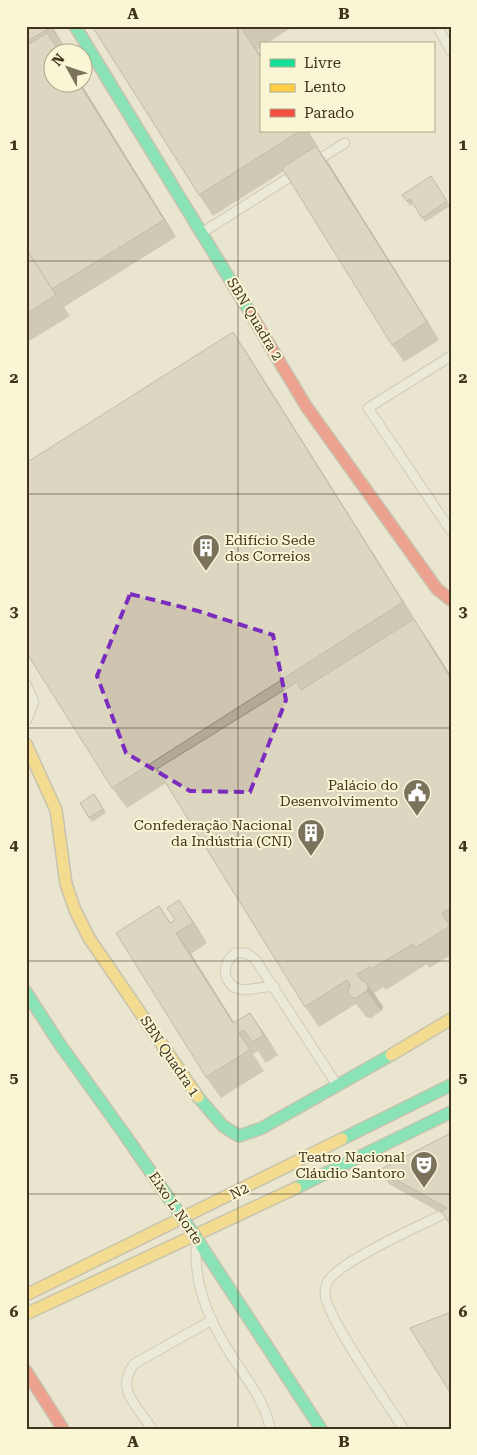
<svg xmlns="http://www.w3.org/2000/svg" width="477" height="1455" viewBox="0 0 477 1455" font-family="'Roboto Serif',serif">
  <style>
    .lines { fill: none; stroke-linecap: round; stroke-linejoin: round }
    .lane-casing { stroke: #aeaa98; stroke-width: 11 }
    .fast-casing { stroke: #9e9988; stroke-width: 14 }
    .slow-casing { stroke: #9e9988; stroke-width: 14 }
    .jam-casing { stroke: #9e9988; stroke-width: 14 }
    .lane { stroke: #f0eee2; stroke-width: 9 }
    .fast { stroke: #16e098; stroke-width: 11 }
    .slow { stroke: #ffcf43; stroke-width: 11 }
    .jam { stroke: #f24e42; stroke-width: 11 }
    .fast-bridge-casing { stroke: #948f7f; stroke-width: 14; stroke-linecap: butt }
    .fast-bridge { stroke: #16e098; stroke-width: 11 }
    .wall { fill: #b1a996 }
    .shaded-wall { fill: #90897a }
    .building { fill: #cec4af; stroke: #90897a }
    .marked { fill: none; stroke: #7b2cbf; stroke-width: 4; stroke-dasharray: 10 6; stroke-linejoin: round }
    .grid { fill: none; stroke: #40341d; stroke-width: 1; stroke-opacity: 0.55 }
    .labels { text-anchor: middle; stroke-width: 4; stroke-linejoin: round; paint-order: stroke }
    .street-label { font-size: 14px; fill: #40341d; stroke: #faf5d5 }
    .poi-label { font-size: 14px; fill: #40341d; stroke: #faf5d5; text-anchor: end }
    .neatline { fill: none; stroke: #40341d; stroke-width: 2 }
    .grid-label { font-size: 16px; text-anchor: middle; font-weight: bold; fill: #40341d }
  </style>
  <rect width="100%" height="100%" fill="#e9e5cf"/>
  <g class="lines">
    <defs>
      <g id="lane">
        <path d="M437,26L451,51"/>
        <path d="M313,163L345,143"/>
        <path d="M203,232L298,172"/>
        <path d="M451,356L368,408L451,531"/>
        <path d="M26,684L34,702L26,721"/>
        <path d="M274,986L244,990L233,987C222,975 223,964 235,953H246L255,959L337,1085"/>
        <path d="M196,1250C195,1293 213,1328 237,1364C250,1383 266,1405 270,1429"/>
        <path d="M152,1429C137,1406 115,1389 134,1364L212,1320"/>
        <path d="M404,1429C388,1405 326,1316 325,1294C325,1292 326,1286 327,1283C336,1262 427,1223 451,1210"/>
      </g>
      <g id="fast">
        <path d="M75,26L251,314"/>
        <path d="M26,992L59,1043L125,1135"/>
        <path d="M198,1097L223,1126L239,1136L262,1128L391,1055"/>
        <path d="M342,1139L451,1085"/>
        <path d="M296,1188L451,1112"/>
        <path d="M197,1239L321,1429"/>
      </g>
      <g id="slow">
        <path d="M26,744L56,810L66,884L75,910L89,938L198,1097"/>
        <path d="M391,1055L451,1019"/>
        <path d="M26,1295L342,1139"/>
        <path d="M26,1314L296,1188"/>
      </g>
      <g id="jam">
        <path d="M251,314L306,406L437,589L451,600"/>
        <path d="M26,1371L63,1429"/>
      </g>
    </defs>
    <use href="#lane" class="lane-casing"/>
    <use href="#fast" class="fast-casing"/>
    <use href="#slow" class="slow-casing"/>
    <use href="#jam" class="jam-casing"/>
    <use href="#lane" class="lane"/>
    <use href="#fast" class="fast"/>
    <use href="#slow" class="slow"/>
    <use href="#jam" class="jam"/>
    <defs>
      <path id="fast-bridge" d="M125,1135L197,1239"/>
    </defs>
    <use href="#fast-bridge" class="fast-bridge-casing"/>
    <use href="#fast-bridge" class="fast-bridge"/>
  </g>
  <g class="wall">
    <path d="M26,26H52L65,48L60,51L176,237L64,307L70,316L26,343Z"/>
    <path d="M92,26H294L266,44H261V47L257,50L261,56V131H308L319,149H318L329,164L439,340L404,362L392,345L284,171L213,216L199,195Z"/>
    <path d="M431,176L450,206L425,222L413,203L410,206L402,195Z"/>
    <path d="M247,353L417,623V624L428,640L451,676V955L429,968L427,964L386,990L384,987L374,993L383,1007L381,1011L371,1018L366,1017L356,1004L319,1027L305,1007L166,783L127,808L112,788Z"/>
    <path d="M97,798L106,813L92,822L80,803Z"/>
    <path d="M159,906L171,923L193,921L207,943L191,954L234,1023L250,1013L278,1055L266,1063L258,1051L253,1054L264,1071L221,1098L206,1077Z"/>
    <path d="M451,1133V1226L443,1214L389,1184L379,1170Z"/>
  </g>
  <g class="shaded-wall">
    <path d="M50,26H52L65,48Z"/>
    <path d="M242,29L261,56V58Z"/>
    <path d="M78,82H80L176,237L164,220Z"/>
    <path d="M307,131H308L319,149Z"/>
    <path d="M316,146L329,164L439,340L427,322Z"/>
    <path d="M233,332L247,353L417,623L403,602Z"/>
    <path d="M414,619L428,640L451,676V679Z"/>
    <path d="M179,900L193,921L207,943L193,923Z"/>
    <path d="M176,933L191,954L240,1032L233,1023Z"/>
    <path d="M366,982L383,1007L381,1011L367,991Z"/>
    <path d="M250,1013L264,1033L278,1055L264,1035Z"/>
  </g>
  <g class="building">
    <path d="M26,26H50L51,27L26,42Z"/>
    <path d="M92,26H247L242,29L261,58V131H300L199,195Z"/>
    <path d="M47,33L60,52H52V82H78L164,220L52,289L26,249V46Z"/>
    <path d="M316,146L427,322L392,345L282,168Z"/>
    <path d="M431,176L447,201L422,218L410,199L407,201L402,195Z"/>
    <path d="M26,249L56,295L26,314Z"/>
    <path d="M233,332L403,602L112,788L26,652V463Z"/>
    <path d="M414,619L451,679V908L442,913L450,926L415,948L413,944L371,969L370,967L357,974L361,980L366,982L368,986L367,991L356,998L351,997L348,992L350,985L347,980L305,1007L157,769L297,682L301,690Z"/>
    <path d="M94,794L103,809L89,818L80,803Z"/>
    <path d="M179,900L193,923L176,933L233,1023L250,1013L264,1035L252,1042L244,1030L239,1033L250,1050L206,1077L116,933L159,906L170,923L175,920L167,908Z"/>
    <path d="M451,1133V1226L441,1211L447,1208L379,1170Z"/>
    <path d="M451,1312V1394L410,1328Z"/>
  </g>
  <path d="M0 0H477V1455H0ZM130,594L198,611L273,635L286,700L250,792L190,791L126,753L97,676Z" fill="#e9e5cf" fill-opacity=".55" fill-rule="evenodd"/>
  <path class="marked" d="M130,594L198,611L273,635L286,700L250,792L190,791L126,753L97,676Z"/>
  <path class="grid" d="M238,26V1429M26,261H451M26,494H451M26,728H451M26,961H451M26,1194H451"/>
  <defs>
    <symbol id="building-pin" viewBox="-11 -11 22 30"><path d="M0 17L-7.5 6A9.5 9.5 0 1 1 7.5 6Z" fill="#7b725b" stroke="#faf5d5"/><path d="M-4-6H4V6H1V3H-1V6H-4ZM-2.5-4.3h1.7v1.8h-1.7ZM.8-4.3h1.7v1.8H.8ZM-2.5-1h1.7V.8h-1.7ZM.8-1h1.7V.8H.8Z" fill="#fff"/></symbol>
    <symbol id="civic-pin" viewBox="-11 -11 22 30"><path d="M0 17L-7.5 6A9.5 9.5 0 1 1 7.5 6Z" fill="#7b725b" stroke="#faf5d5"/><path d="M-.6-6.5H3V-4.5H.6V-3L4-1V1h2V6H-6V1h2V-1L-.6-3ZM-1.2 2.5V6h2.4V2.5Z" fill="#fff"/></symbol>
    <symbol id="theatre-pin" viewBox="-11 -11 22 30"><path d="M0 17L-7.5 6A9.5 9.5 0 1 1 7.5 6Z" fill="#7b725b" stroke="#faf5d5"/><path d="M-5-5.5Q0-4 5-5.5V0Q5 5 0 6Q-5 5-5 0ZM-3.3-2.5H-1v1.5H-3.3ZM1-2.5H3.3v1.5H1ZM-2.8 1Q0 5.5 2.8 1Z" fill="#fff"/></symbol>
  </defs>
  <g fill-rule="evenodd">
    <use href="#building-pin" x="190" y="532" width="32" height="43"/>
    <use href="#civic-pin" x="401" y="777" width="32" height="43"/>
    <use href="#building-pin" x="295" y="817" width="32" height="43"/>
    <use href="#theatre-pin" x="408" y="1149" width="32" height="43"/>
  </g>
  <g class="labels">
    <g class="street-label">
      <text transform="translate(255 319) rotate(59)" y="5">SBN Quadra 2</text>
      <text transform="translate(170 1056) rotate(56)" y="5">SBN Quadra 1</text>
      <text transform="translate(239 1191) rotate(-26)" y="5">N2</text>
      <text transform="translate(176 1208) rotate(56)" y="5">Eixo L Norte</text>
    </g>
    <g class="poi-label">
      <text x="225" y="545" text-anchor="start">Edifício Sede<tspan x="225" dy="16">dos Correios</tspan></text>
      <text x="398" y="790">Palácio do<tspan x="398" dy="16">Desenvolvimento</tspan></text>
      <text x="292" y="830">Confederação Nacional<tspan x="292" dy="16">da Indústria (CNI)</tspan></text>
      <text x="405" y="1162">Teatro Nacional<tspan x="405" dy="16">Cláudio Santoro</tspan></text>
    </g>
  </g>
  <rect width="477" height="1455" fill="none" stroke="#faf5d5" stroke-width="55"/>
  <rect x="260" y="42" width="175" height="90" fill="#faf5d5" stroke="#b0a88b"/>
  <rect x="270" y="59" width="25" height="8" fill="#16e098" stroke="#b0a88b"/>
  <text x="304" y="68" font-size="15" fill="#40341d">Livre</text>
  <rect x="270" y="84" width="25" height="8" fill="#ffcf43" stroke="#b0a88b"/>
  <text x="304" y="92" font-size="15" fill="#40341d">Lento</text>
  <rect x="270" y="109" width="25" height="8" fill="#f24e42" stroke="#b0a88b"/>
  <text x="304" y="118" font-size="15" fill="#40341d">Parado</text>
  <g transform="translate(68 68) rotate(310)"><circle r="24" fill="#faf5d5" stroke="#b0a88b"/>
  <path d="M0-4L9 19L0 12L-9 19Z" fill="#7b725b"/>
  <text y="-8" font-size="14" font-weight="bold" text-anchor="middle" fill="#40341d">N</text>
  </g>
  <rect x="28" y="28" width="422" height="1400" class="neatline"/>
  <g class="grid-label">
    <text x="133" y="19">A</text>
    <text x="344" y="19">B</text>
    <text x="14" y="150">1</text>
    <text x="463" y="150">1</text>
    <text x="14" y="383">2</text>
    <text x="463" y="383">2</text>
    <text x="14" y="617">3</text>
    <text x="463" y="617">3</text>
    <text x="14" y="850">4</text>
    <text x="463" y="850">4</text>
    <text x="14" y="1083">5</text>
    <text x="463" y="1083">5</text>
    <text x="14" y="1317">6</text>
    <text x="463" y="1317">6</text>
    <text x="133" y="1447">A</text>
    <text x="344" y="1447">B</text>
  </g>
</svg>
